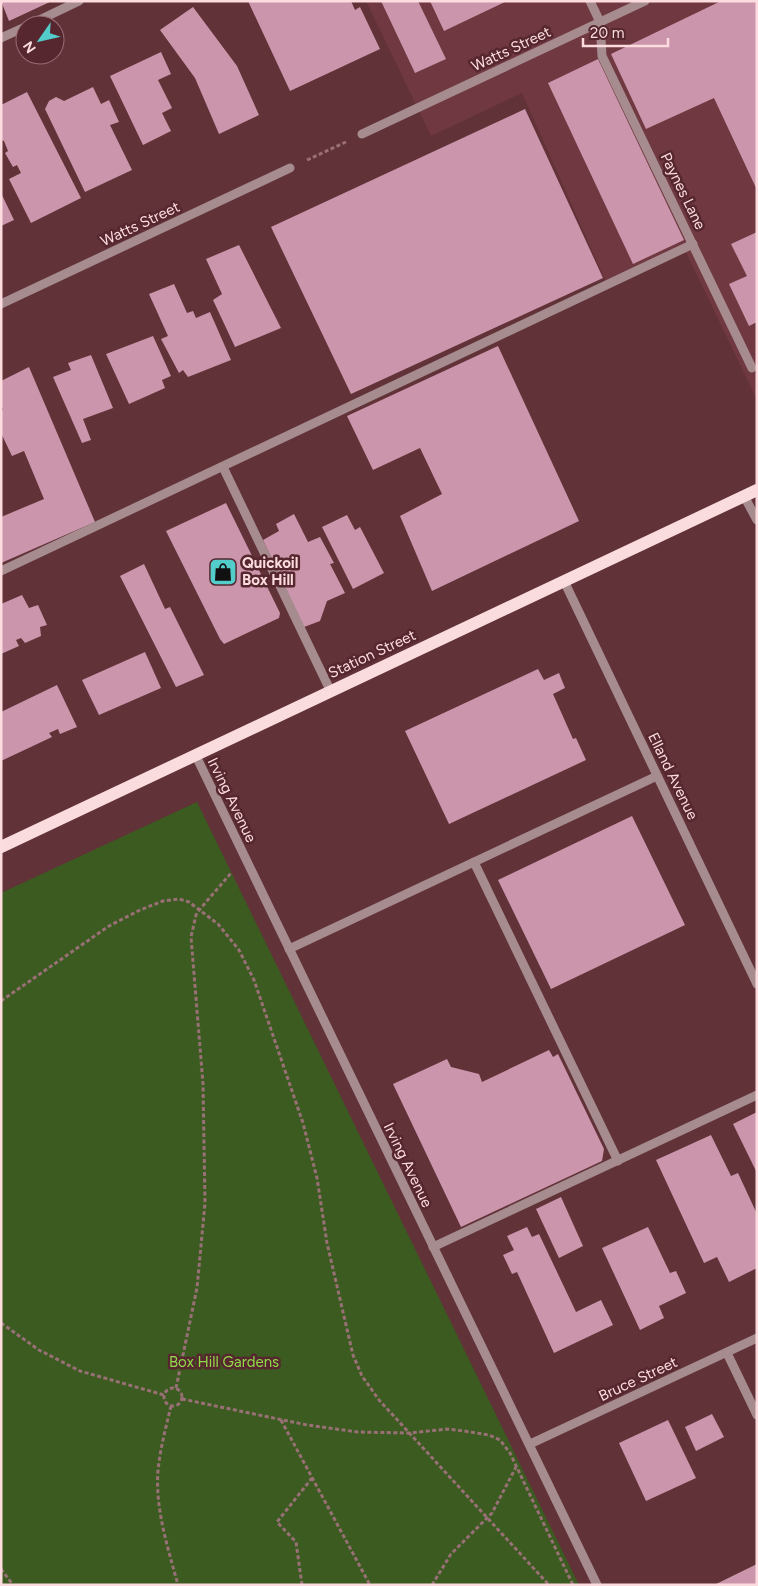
<svg xmlns="http://www.w3.org/2000/svg" width="758" height="1586" viewBox="0 0 758 1586" font-family="Figtree,sans-serif">
  <style>
    .built { fill: #703840 }
    .green { fill: #3c5b20 }
    .building { fill: #cb96ac }
    .lines { fill: none; stroke-linecap: round; stroke-linejoin: round }
    .path { stroke: #997075; stroke-width: 3; stroke-dasharray: 4 2.5; stroke-linecap: butt }
    .minor { stroke: #a68c8f; stroke-width: 9 }
    .major { stroke: #fbdcde; stroke-width: 12 }
    .labels { text-anchor: middle; stroke-width: 5; stroke-linejoin: round; paint-order: stroke }
    .street-label { font-size: 15px; fill: #fcdcdf; stroke: #56272e }
    .poi-label { font-size: 15px; font-weight: bold; fill: #fcdcdf; stroke: #56272e; text-anchor: start }
    .park-label { font-size: 15px; fill: #90db48; stroke: #56272e }
  </style>
  <rect width="100%" height="100%" fill="#613238"/>
  <path class="built" d="M366,1H753L757,8V400L683,246L606,282L522,93L431,136Z"/>
  <path class="green" d="M197,802L579,1585H1V893Z"/>
  <g class="building">
    <path d="M1,1H52L9,21Z"/>
    <path d="M248,1H351L355,10L360,7L380,49L290,91Z"/>
    <path d="M381,1H418L446,59L415,73Z"/>
    <path d="M430,1H507L444,31Z"/>
    <path d="M721,1H757V190L714,98L646,129L611,54Z"/>
    <path d="M193,7L237,66L259,115L219,134L195,78L160,30Z"/>
    <path d="M161,52L171,74L158,80L172,108L162,113L171,131L143,145L110,76Z"/>
    <path d="M598,59L684,240L633,264L548,83Z"/>
    <path d="M93,87L101,104L109,100L119,122L110,125L132,170L85,192L45,109L49,101L56,97L64,101Z"/>
    <path d="M27,92L81,198L31,223L9,179L21,173L17,165L13,167L5,153L8,151L4,141L1,140V105Z"/>
    <path d="M525,109L603,278L351,394L271,227Z"/>
    <path d="M1,193L14,220L1,226Z"/>
    <path d="M757,232V322L749,326L729,284L747,276L731,244Z"/>
    <path d="M239,245L281,328L235,347L213,300L222,294L206,259Z"/>
    <path d="M174,284L187,313L193,311L196,318L210,312L231,360L188,377L183,370L179,373L161,339L168,336L149,294Z"/>
    <path d="M153,336L171,376L162,380L165,388L129,404L106,354Z"/>
    <path d="M498,346L579,521L432,591L400,516L442,494L420,448L373,470L347,416Z"/>
    <path d="M91,355L113,408L83,419L91,440L82,443L53,377L71,370L68,363Z"/>
    <path d="M29,367L95,522L1,563V517L44,499L24,451L12,456L1,433V410H3L1,405V381Z"/>
    <path d="M226,503L280,613L279,618L224,644L220,639L166,531Z"/>
    <path d="M294,514L308,542L320,537L334,563L330,564L345,593L327,601L320,621L304,627L263,540L279,531L276,524Z"/>
    <path d="M347,515L355,530L360,527L384,573L353,589L322,527Z"/>
    <path d="M144,564L165,609L170,607L204,675L176,687L120,576Z"/>
    <path d="M22,595L29,608L38,605L47,625L40,627L41,636L25,643L21,638L16,640L19,646L1,654V604Z"/>
    <path d="M145,652L161,688L99,715L82,680Z"/>
    <path d="M538,669L544,680L559,673L565,688L553,694L573,739L576,738L586,760L449,824L405,731Z"/>
    <path d="M57,685L77,727L60,734L58,729L49,733L52,737L1,761V712Z"/>
    <path d="M632,816L685,925L551,989L498,880Z"/>
    <path d="M549,1050L553,1057L558,1054L604,1149L602,1161L461,1227L393,1084L447,1059L451,1067L479,1074L482,1082Z"/>
    <path d="M757,1112V1173L733,1124Z"/>
    <path d="M711,1135L731,1176L738,1173L757,1214V1268L729,1282L717,1257L704,1263L656,1160Z"/>
    <path d="M561,1197L583,1246L559,1258L536,1209Z"/>
    <path d="M527,1227L532,1237L539,1234L576,1312L601,1300L613,1325L554,1353L517,1272L512,1274L503,1255L514,1250L507,1236Z"/>
    <path d="M648,1227L670,1273L676,1271L686,1293L659,1306L664,1318L640,1330L602,1248Z"/>
    <path d="M712,1414L724,1437L696,1451L685,1427Z"/>
    <path d="M668,1420L696,1478L646,1501L619,1443Z"/>
    <path d="M757,1564V1585H714Z"/>
  </g>
  <g class="lines">
    <g class="path">
      <path d="M307,160L346,142"/>
      <path d="M1,1001L109,926L140,910L163,901L179,899L189,902L218,924L239,950L254,980L303,1123L317,1178L327,1243L353,1355L362,1376L379,1400L549,1585"/>
      <path d="M1,1323L39,1350L80,1371L164,1395"/>
      <circle cx="173" cy="1397" r="9"/>
      <path d="M176,1388L197,1288L205,1203L203,1084L191,937L196,915L200,909L231,873"/>
      <path d="M182,1399L307,1425L358,1432L410,1433L447,1429L464,1431L489,1435L500,1440L510,1453L573,1585"/>
      <path d="M171,1406C166,1427 160,1449 158,1471C155,1509 168,1548 178,1585"/>
      <path d="M281,1420L370,1585"/>
      <path d="M1,1569L13,1585"/>
      <path d="M302,1585L296,1542L277,1522L312,1478"/>
      <path d="M432,1585L451,1554L492,1513L516,1467"/>
    </g>
    <g class="minor">
      <path d="M590,1L600,22L602,56L752,368"/>
      <path d="M29,25L79,1"/>
      <path d="M1,38L25,27"/>
      <path d="M362,134L645,1"/>
      <path d="M1,304L290,168"/>
      <path d="M223,467L331,692"/>
      <path d="M744,496L757,520"/>
      <path d="M1,571L693,244"/>
      <path d="M564,581L757,984"/>
      <path d="M196,756L597,1585"/>
      <path d="M474,862L618,1161"/>
      <path d="M289,949L657,776"/>
      <path d="M433,1247L757,1095"/>
      <path d="M727,1353L757,1415"/>
      <path d="M530,1444L757,1338"/>
    </g>
    <path class="major" d="M1,847L757,490"/>
  </g>
  <defs>
    <symbol id="shop-square" viewBox="-11 -11 22 22"><rect x="-9" y="-9" width="18" height="18" rx="4" fill="#53cdca" stroke="#56272e"/><path d="M-5-2.5h2.3a2.7 3.5 0 0 1 5.4 0H5L5.5 6h-11ZM-1.5-2.5h3a1.5 2.3 0 0 0-3 0Z" fill="#111"/></symbol>
  </defs>
  <g fill-rule="evenodd">
    <use href="#shop-square" x="207" y="556" width="32" height="32"/>
  </g>
  <g class="labels">
    <g class="street-label">
      <text transform="translate(511 49) rotate(-25)" y="5">Watts Street</text>
      <text transform="translate(683 191) rotate(64)" y="5">Paynes Lane</text>
      <text transform="translate(140 224) rotate(-25)" y="5">Watts Street</text>
      <text transform="translate(372 654) rotate(-25)" y="5">Station Street</text>
      <text transform="translate(673 776) rotate(64)" y="5">Elland Avenue</text>
      <text transform="translate(232 800) rotate(64)" y="5">Irving Avenue</text>
      <text transform="translate(408 1165) rotate(64)" y="5">Irving Avenue</text>
      <text transform="translate(638 1379) rotate(-25)" y="5">Bruce Street</text>
    </g>
    <g class="poi-label">
      <text x="242" y="568">Quickoil<tspan x="242" dy="17">Box Hill</tspan></text>
    </g>
    <g class="park-label">
      <text x="224" y="1367">Box Hill Gardens</text>
    </g>
  </g>
  <rect width="758" height="1586" fill="none" stroke="#fcdcdf" stroke-width="5"/>
  <g transform="translate(40 40) rotate(236)"><circle r="24" fill="#56272e" stroke="#986f75"/>
  <path d="M0-4L9 19L0 12L-9 19Z" fill="#53cdca"/>
  <text y="-8" font-size="14" font-weight="bold" text-anchor="middle" fill="#fcdcdf">N</text>
  </g>
  <path d="M583 38v8h85v-8" fill="none" stroke="#fcdcdf" stroke-width="2.5"/>
  <text x="590" y="38" font-size="15" fill="#fcdcdf" stroke="#56272e" stroke-width="4" paint-order="stroke">20 m</text>
</svg>
